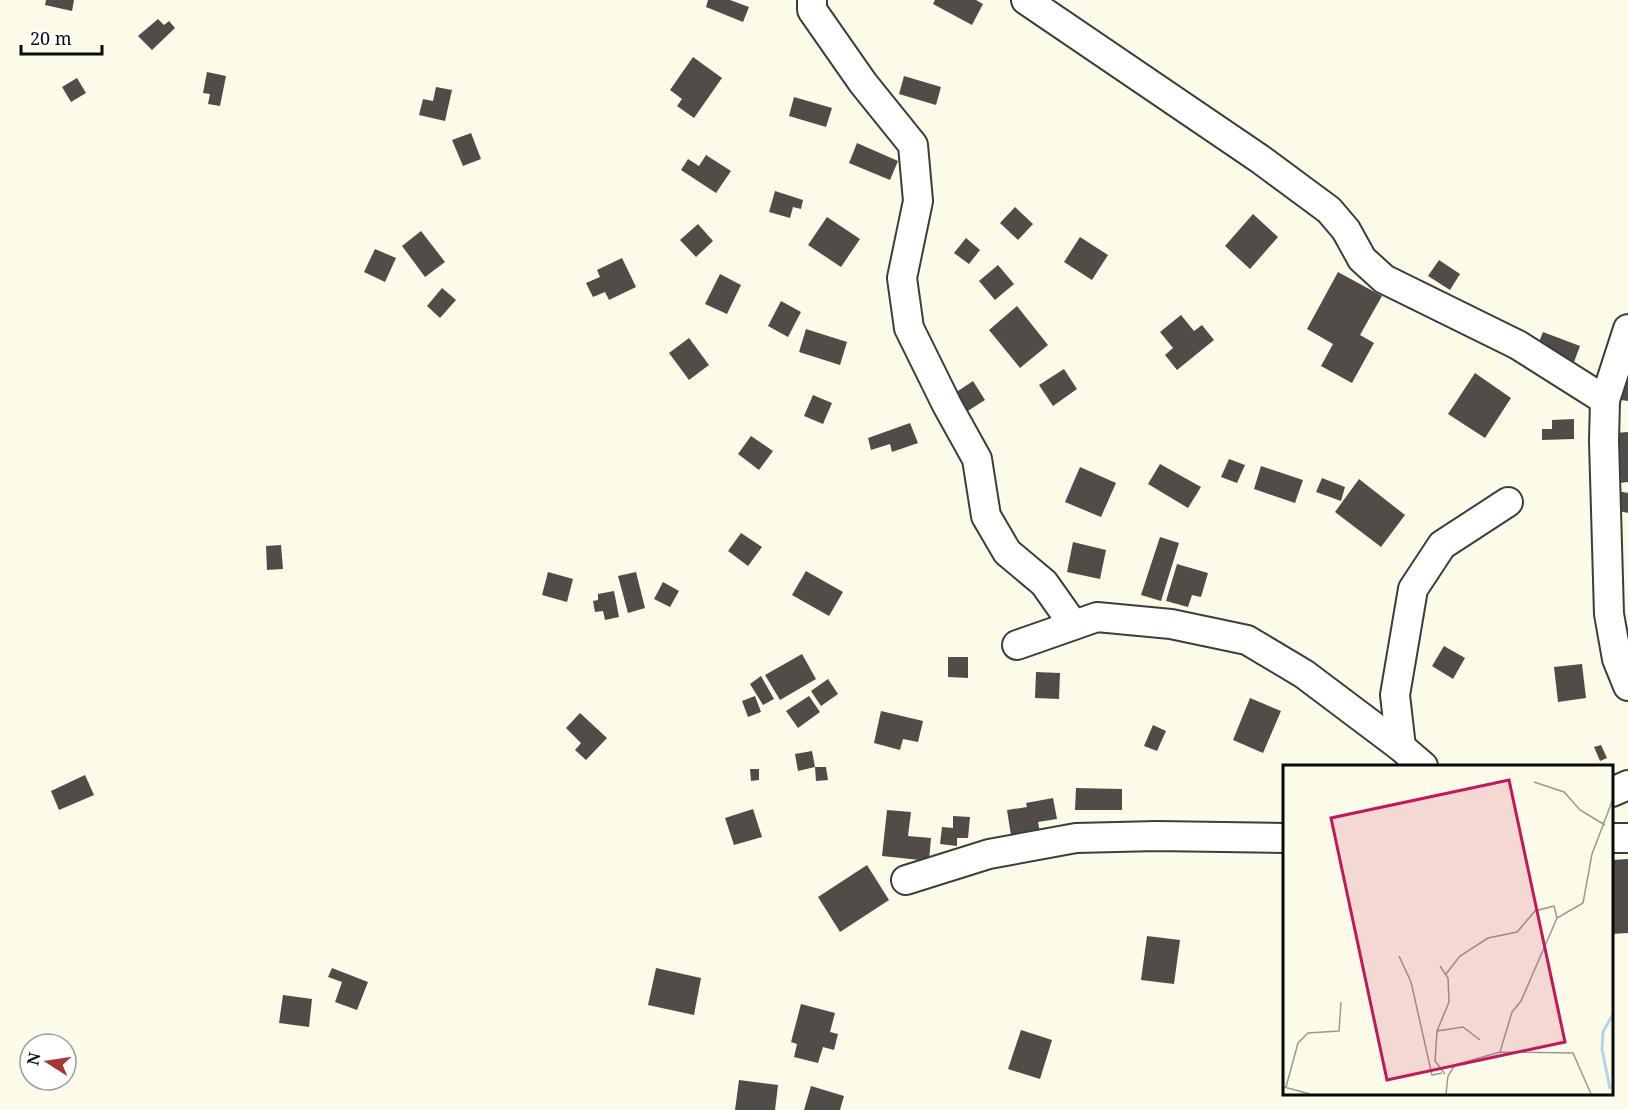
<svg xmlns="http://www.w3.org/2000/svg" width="1628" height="1110" viewBox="0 0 1628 1110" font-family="'Noto Serif',serif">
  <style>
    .building { fill: #514c48 }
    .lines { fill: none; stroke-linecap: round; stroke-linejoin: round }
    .minor-casing { stroke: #3d3d3d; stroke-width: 32 }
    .minor { stroke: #fff; stroke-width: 28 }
    .inset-river { fill: none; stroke: #b4d4ee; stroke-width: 3 }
    .inset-road { fill: none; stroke: #9b9a90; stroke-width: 1.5 }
    .view { fill: #c2185b; fill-opacity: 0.15; stroke: #c2185b; stroke-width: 3 }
    .inset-edge { fill: none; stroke: #0a0a0a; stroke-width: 3 }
  </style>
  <rect width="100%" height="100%" fill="#fcfae9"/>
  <g class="building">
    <path d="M46,0H74L72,11L45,5Z"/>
    <path d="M708,0H730L749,7L743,22L706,7Z"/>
    <path d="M935,0H976L983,4L972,25L933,4Z"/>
    <path d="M158,19L164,25L169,21L175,28L152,50L138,36Z"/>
    <path d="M693,57L722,78L694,118L677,106L682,99L670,90Z"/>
    <path d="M207,72L226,76L220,106L208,104L210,94L203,93Z"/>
    <path d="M904,76L941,87L936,105L899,94Z"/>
    <path d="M77,78L86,93L71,102L62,87Z"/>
    <path d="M436,87L452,90L445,121L419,115L423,99L433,101Z"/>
    <path d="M794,97L832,108L826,127L789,116Z"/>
    <path d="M471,133L481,159L463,166L452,140Z"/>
    <path d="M857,143L898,161L890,180L849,163Z"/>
    <path d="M706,155L731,171L716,193L681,170L688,159L699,166Z"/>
    <path d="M775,191L803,200L801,209L793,207L790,218L769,212Z"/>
    <path d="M1015,207L1033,224L1018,240L1000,223Z"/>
    <path d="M1253,214L1278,237L1250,269L1225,246Z"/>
    <path d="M827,217L860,239L841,267L808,245Z"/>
    <path d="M698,224L713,241L696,257L680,240Z"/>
    <path d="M421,231L445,262L425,277L402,246Z"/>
    <path d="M1080,237L1108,255L1092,280L1064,262Z"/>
    <path d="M966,238L980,250L969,264L954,253Z"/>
    <path d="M375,249L396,258L385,282L364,272Z"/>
    <path d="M622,258L636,287L609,300L605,292L593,297L586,283L600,277L597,270Z"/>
    <path d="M1439,260L1460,274L1450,290L1428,276Z"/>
    <path d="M998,265L1014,284L995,300L979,281Z"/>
    <path d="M1338,272L1382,296L1360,335L1374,343L1352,383L1321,366L1333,344L1307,329Z"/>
    <path d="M720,274L741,285L727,314L705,304Z"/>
    <path d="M442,288L456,300L440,318L427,306Z"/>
    <path d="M781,301L801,312L788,337L768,326Z"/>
    <path d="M1017,306L1048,345L1020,368L989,330Z"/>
    <path d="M1181,315L1194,331L1202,325L1214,340L1177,370L1165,355L1173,348L1160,332Z"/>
    <path d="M806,329L847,342L840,365L799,352Z"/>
    <path d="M1543,332L1580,346L1574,362L1537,347Z"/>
    <path d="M689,338L709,365L689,380L669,353Z"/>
    <path d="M1627,365H1628V401L1621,400Z"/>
    <path d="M1064,369L1077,389L1053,406L1039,385Z"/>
    <path d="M1475,373L1511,398L1485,438L1448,414Z"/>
    <path d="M973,381L985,400L963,414L952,395Z"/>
    <path d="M813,395L832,403L823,424L804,416Z"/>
    <path d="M1574,419V439L1542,440V429H1552V420Z"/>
    <path d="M910,423L918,443L892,452L890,444L871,450L868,438Z"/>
    <path d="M1628,432V482L1618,483L1615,433Z"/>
    <path d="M751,436L773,451L759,470L738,454Z"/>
    <path d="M1229,459L1245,465L1237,483L1221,477Z"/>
    <path d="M1160,464L1201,487L1188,508L1148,484Z"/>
    <path d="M1261,466L1303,480L1295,503L1254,489Z"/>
    <path d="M1080,467L1116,483L1101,517L1065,502Z"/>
    <path d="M1322,478L1345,487L1341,501L1316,492Z"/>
    <path d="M1359,479L1405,515L1381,547L1335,512Z"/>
    <path d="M1618,491L1628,493V513L1615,510Z"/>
    <path d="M741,533L762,547L748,566L728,551Z"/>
    <path d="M1160,537L1179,543L1161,601L1141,595Z"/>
    <path d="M1073,542L1106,550L1100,579L1067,572Z"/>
    <path d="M281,545L283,569L267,570L266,546Z"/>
    <path d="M1177,564L1208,573L1201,597L1192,595L1188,607L1166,601Z"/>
    <path d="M806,571L843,592L829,616L792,595Z"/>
    <path d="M548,572L573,579L567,602L542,595Z"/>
    <path d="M636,572L645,608L628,613L618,576Z"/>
    <path d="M663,582L679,591L670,607L654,599Z"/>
    <path d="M614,591L619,617L605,620L603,611L595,612L593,601L598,600V594Z"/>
    <path d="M1444,646L1465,658L1453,679L1432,666Z"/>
    <path d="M802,654L816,679L780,700L765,675Z"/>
    <path d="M948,657H968V678L948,677Z"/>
    <path d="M1582,664L1586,698L1558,702L1554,667Z"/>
    <path d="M1036,672L1060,673L1059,699L1035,698Z"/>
    <path d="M761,676L774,699L763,705L750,684Z"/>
    <path d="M828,679L838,694L821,706L811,691Z"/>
    <path d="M755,696L761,712L748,717L742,701Z"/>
    <path d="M809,696L820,712L798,728L786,711Z"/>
    <path d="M1250,698L1281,711L1263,753L1233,740Z"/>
    <path d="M881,711L923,721L918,742L903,739L900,750L874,743Z"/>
    <path d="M580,713L607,738L586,760L575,750L581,743L566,728Z"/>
    <path d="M1153,725L1166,731L1157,751L1144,746Z"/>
    <path d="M1601,745L1607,758L1600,761L1594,747Z"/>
    <path d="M812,751L815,767H826L828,780L816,781L815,767L798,771L795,754Z"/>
    <path d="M750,769H759V780L751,781Z"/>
    <path d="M85,775L94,795L59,810L51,791Z"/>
    <path d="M1076,788L1122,789V810H1075Z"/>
    <path d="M1053,798L1057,819L1038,822L1041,838L1012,842L1007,810L1027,807L1026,803Z"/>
    <path d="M753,809L762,837L734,845L725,818Z"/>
    <path d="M887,810L911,812L908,836L931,838L929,861L882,856Z"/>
    <path d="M953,816L970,817L968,838H957V846L940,844L942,827L953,828Z"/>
    <path d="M1628,859V933L1612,934V860Z"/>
    <path d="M867,865L889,900L840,932L818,897Z"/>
    <path d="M1147,936L1180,940L1174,984L1141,980Z"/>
    <path d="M332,968L368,982L357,1010L335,1002L342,982L328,977Z"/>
    <path d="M656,968L701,978L694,1015L648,1005Z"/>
    <path d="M283,995L312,999L309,1027L279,1023Z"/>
    <path d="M801,1004L835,1013L830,1032L838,1034L834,1050L823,1047L818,1063L794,1057L797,1044L791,1042Z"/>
    <path d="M1021,1030L1052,1040L1040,1079L1008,1069Z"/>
    <path d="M739,1080L778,1085L775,1110H735Z"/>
    <path d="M811,1086L844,1096L840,1110H804Z"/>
  </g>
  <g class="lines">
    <defs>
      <g id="minor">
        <path d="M812,0V10L863,83L913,145L918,201L902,278L909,328L947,405L977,459L986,516L1007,552L1044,583L1073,624"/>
        <path d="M1026,0L1260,159L1329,210L1346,230L1362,259L1384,279L1518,345L1605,400"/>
        <path d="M1628,329L1605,400L1604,441L1609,614L1617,659L1628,686"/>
        <path d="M1017,645L1097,617L1171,624L1247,640L1304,674L1401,747"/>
        <path d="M1423,766L1401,747L1395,695L1413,589L1442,545L1508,502"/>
        <path d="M1612,792L1628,785"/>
        <path d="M1612,838H1628"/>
        <path d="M906,880L989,854L1076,838L1157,836L1284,838"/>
      </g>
    </defs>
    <use href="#minor" class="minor-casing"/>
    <use href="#minor" class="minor"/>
  </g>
  <g transform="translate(1283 765)">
    <rect width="330" height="330" fill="#fcfae9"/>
    <path class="inset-river" d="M327,324L319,284L320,267L330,249"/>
    <path class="inset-road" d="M251,17L281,27L297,45L322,60M116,191L128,217L149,310L159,308M163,209L177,191L205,173L234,167L252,146L271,141L274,153M154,266L166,237L165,213L157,201M217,287L229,247L238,236L274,153L300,138L309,89L330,34M162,309L152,296L154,266L180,262L197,275M1,322L27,329M3,322L15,278L25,268L56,266L58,237M163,329L165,311L172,300L217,287L290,288L308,329"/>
    <path class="view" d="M226,15L282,277L104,315L48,53Z"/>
    <rect width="330" height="330" class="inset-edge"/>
  </g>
  <g transform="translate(48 1062) rotate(282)"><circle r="28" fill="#ffffff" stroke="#9d9d9d" stroke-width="1.5"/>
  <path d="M0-4.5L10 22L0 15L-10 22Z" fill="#a93633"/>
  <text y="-9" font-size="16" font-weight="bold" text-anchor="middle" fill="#0a0a0a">N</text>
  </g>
  <path d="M21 45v9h81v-9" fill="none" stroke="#0a0a0a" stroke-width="3"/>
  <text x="30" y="45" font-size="18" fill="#0a0a0a" stroke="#ffffff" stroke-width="4.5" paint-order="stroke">20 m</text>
</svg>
